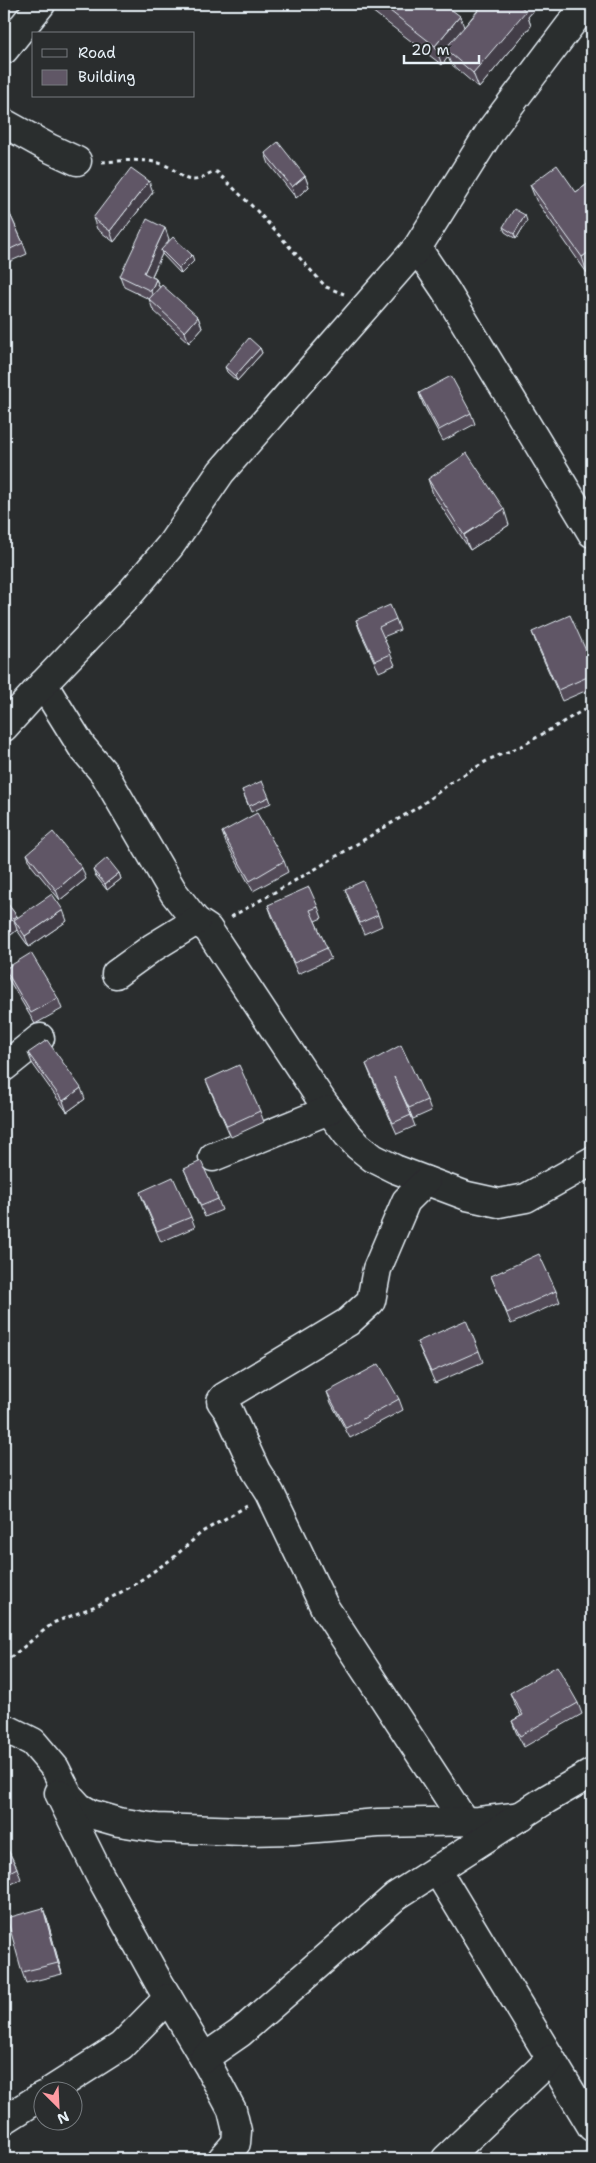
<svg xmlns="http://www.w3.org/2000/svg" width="596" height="2163" viewBox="0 0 596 2163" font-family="'Shantell Sans',sans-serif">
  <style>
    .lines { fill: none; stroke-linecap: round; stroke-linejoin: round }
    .minor-casing { stroke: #e8f1f8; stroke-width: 31 }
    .path { stroke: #e8f1f8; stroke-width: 3; stroke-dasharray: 4 4; stroke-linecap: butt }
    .minor { stroke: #2a2d2e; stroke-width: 28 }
    .wall { fill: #534b58; stroke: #e8f1f8 }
    .shaded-wall { fill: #433d47; stroke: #e8f1f8 }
    .building { fill: #605766; stroke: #e8f1f8 }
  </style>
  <rect width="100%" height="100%" fill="#2a2d2e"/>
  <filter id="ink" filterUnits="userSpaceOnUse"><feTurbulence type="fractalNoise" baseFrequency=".02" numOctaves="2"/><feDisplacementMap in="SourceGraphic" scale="10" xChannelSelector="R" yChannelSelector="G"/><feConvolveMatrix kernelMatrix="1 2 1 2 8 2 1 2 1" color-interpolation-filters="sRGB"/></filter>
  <g filter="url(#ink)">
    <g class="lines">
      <defs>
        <g id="minor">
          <path d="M4,50L41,4"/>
          <path d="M4,123L49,148L77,161"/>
          <path d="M417,248L446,291L592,533"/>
          <path d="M43,684L82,747L104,773L174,893L196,921L208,929L322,1101L347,1134L358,1146L373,1158L395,1169L467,1196L499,1203L526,1198L592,1161"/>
          <path d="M4,727L43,684L132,591L170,546L221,472L417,248L491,130L586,4"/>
          <path d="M116,974L152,948L196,921"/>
          <path d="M4,1067L40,1038"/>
          <path d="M213,1157L329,1110"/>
          <path d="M426,1181L406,1201L377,1269L371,1301L348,1322L224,1397L221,1401L229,1412L256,1471L270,1493L325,1608L464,1821"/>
          <path d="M4,1730H9L33,1742L55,1768L69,1796L79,1807L91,1814L119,1822L157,1828L243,1831L293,1830L378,1823L479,1821L522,1816"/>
          <path d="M59,1793L99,1874L158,1981L208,2065L232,2110L237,2131L236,2143L222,2159"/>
          <path d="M437,1870L592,2127"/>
          <path d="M204,2058L240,2033L396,1896L547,1799L592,1773"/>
          <path d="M52,2090L121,2046L168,1998"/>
          <path d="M4,2120L42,2096"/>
          <path d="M446,2159L551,2059"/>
        </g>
      </defs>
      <use href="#minor" class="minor-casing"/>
      <g class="path">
        <path d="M102,162C123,161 150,157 169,167C178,172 181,179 192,180C203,181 207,171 217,172L257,211L326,287L344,294"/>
        <path d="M231,917L317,868L420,806L453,781L490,759L522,746L592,705"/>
        <path d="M4,1663L53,1623L98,1605L132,1586L173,1558L202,1532L247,1506"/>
      </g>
      <use href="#minor" class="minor"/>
    </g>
    <g class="wall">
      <path d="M363,4H444L464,27L483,4H482H539L528,17L531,26L479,88L451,64L448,57L442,65Z"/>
      <path d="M265,153L305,176L309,187L296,198L269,164Z"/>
      <path d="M592,181V269L587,273L536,200L530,185L576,192Z"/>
      <path d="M153,192L114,242L97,229L93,218Z"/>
      <path d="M4,201L23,243L27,254L4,264Z"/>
      <path d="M527,221L516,239L505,232L503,227Z"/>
      <path d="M169,239L167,243L194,261L181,274L162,254L152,276L156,279L160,287L198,317L202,328L189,343L153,310L149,299L124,287L120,276Z"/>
      <path d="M260,348L262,353L237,381L227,372L225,367Z"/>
      <path d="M419,393L471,413L475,424L443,441L423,404Z"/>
      <path d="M428,479L509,525L470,550L433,494Z"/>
      <path d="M396,619L400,630L383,637L395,665L379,672L360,631L356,620Z"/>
      <path d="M532,632L592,664V688L562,701L536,643Z"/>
      <path d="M242,790L269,797L271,803L251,812Z"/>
      <path d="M222,832L284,861L288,872L253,891L226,843Z"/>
      <path d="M27,854L86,879L60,900L31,865Z"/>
      <path d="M93,870L119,873L121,879L107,890L95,875Z"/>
      <path d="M345,889L378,915L382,926L364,934L349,900Z"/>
      <path d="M4,899L18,918L67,921L29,947L17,930L6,939L4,936Z"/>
      <path d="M268,905L318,907L322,918L315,921L331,959L298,974L272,916Z"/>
      <path d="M5,969L58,998L62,1009L35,1024L9,980Z"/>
      <path d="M28,1053L85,1099L67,1112L32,1063Z"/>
      <path d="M366,1064L427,1100L431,1111L413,1119L406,1103L415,1126L397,1134L370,1074Z"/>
      <path d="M206,1080L260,1111L264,1122L231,1137L210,1090Z"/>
      <path d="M184,1169L218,1199L222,1210L205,1217Z"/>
      <path d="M140,1192L191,1217L195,1227L161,1242L144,1203Z"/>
      <path d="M491,1276L556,1291L560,1302L511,1324Z"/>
      <path d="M417,1342L479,1351L483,1362L435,1383Z"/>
      <path d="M327,1392L399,1399L403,1410L350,1438L331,1403Z"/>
      <path d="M510,1693L578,1703L582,1714L524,1747L516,1732L512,1721L521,1716L514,1703Z"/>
      <path d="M4,1842L17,1868L21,1879L4,1888Z"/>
      <path d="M47,1919L62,1974L26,1983L22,1972Z"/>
    </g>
    <g class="shaded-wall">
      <path d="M520,4H539L528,17L531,26L479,88L473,73Z"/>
      <path d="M460,16L467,35L445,49L448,57L442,65L435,46Z"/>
      <path d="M305,176L309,187L296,198L292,187Z"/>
      <path d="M149,181L153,192L114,242L110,231Z"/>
      <path d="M525,215L527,221L516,239L514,234Z"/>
      <path d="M165,228L169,239L163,253L161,250L162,254L148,284L144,273Z"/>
      <path d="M592,250V269L587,273L582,257Z"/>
      <path d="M192,255L194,261L181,274L179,268Z"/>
      <path d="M156,279L160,289L154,302L151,291Z"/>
      <path d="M198,317L202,328L189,343L185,332Z"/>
      <path d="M260,348L262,353L237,381L235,376Z"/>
      <path d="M504,509L509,525L470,550L464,535Z"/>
      <path d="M82,868L86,879L60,900L56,890Z"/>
      <path d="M119,873L121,879L107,890L105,884Z"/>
      <path d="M63,910L67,921L29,947L25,936Z"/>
      <path d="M17,916L21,927L14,920L17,930L6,939L4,934V926Z"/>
      <path d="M81,1088L85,1099L67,1112L63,1101Z"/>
      <path d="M43,1908L47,1919L62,1974L58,1963Z"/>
    </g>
    <g class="building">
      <path d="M381,4H444L460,16L435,46Z"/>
      <path d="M484,4H520L519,5L526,11L473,73L445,49Z"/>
      <path d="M278,142L305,176L292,187L265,153Z"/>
      <path d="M557,165L576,192L592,181V250L582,257L530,185Z"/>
      <path d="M131,168L149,181L110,231L93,218Z"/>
      <path d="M4,201L23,243L4,252Z"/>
      <path d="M514,209L525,215L514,234L503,227Z"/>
      <path d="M147,219L165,228L144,273L156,279L151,291L120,276Z"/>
      <path d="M173,237L192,255L179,268L161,250Z"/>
      <path d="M162,285L198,317L185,332L149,299Z"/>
      <path d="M249,338L260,348L235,376L225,367Z"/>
      <path d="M451,376L471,413L439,430L419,393Z"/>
      <path d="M467,453L504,509L464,535L428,479Z"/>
      <path d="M390,605L396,619L379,627L391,654L375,661L356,620Z"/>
      <path d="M570,615L592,664V675L558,690L532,632Z"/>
      <path d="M262,781L269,797L249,806L242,790Z"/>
      <path d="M257,813L284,861L250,881L222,832Z"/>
      <path d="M53,832L82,868L56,890L27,854Z"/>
      <path d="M107,858L119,873L105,884L93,870Z"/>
      <path d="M363,881L378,915L360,923L345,889Z"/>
      <path d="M309,887L318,907L310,910L327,948L294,963L268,905Z"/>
      <path d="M52,894L63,910L25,936L14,920Z"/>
      <path d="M4,899L17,916L4,926Z"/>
      <path d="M31,953L58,998L31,1013L5,969Z"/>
      <path d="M47,1040L81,1088L63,1101L28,1053Z"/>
      <path d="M401,1045L427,1100L409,1108L394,1077L411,1115L393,1123L366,1064Z"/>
      <path d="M239,1065L260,1111L227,1126L206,1080Z"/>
      <path d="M201,1161L218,1199L201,1206L184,1169Z"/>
      <path d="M173,1177L191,1217L157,1231L140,1192Z"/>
      <path d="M539,1254L556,1291L507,1313L491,1276Z"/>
      <path d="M466,1320L479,1351L431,1372L417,1342Z"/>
      <path d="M379,1364L399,1399L346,1428L327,1392Z"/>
      <path d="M557,1666L578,1703L520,1736L512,1721L523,1715L510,1693Z"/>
      <path d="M4,1842L17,1868L4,1875Z"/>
      <path d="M43,1908L58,1963L22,1972L7,1918Z"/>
    </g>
  </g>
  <rect width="596" height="2163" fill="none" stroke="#2a2d2e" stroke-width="20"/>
  <rect x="10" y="10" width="576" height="2143" fill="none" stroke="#e8f1f8" stroke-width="2" filter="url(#ink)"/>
  <rect x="32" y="32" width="162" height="65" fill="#2a2d2e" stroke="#767b7f"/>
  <rect x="42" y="49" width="25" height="8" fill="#2a2d2e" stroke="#767b7f"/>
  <text x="78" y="58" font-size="15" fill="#e8f1f8">Road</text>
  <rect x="42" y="70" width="25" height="15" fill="#605766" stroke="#767b7f"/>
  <text x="78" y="82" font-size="15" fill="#e8f1f8">Building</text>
  <g transform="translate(58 2106) rotate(156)"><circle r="24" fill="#2a2d2e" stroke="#767b7f"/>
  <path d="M0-4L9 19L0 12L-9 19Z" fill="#ff9aa2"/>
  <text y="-8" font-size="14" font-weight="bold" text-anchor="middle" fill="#e8f1f8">N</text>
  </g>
  <path d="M404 55v8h75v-8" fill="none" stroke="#e8f1f8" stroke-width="2.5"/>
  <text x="411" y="55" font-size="15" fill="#e8f1f8" stroke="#2a2d2e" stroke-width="4" paint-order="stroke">20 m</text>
</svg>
